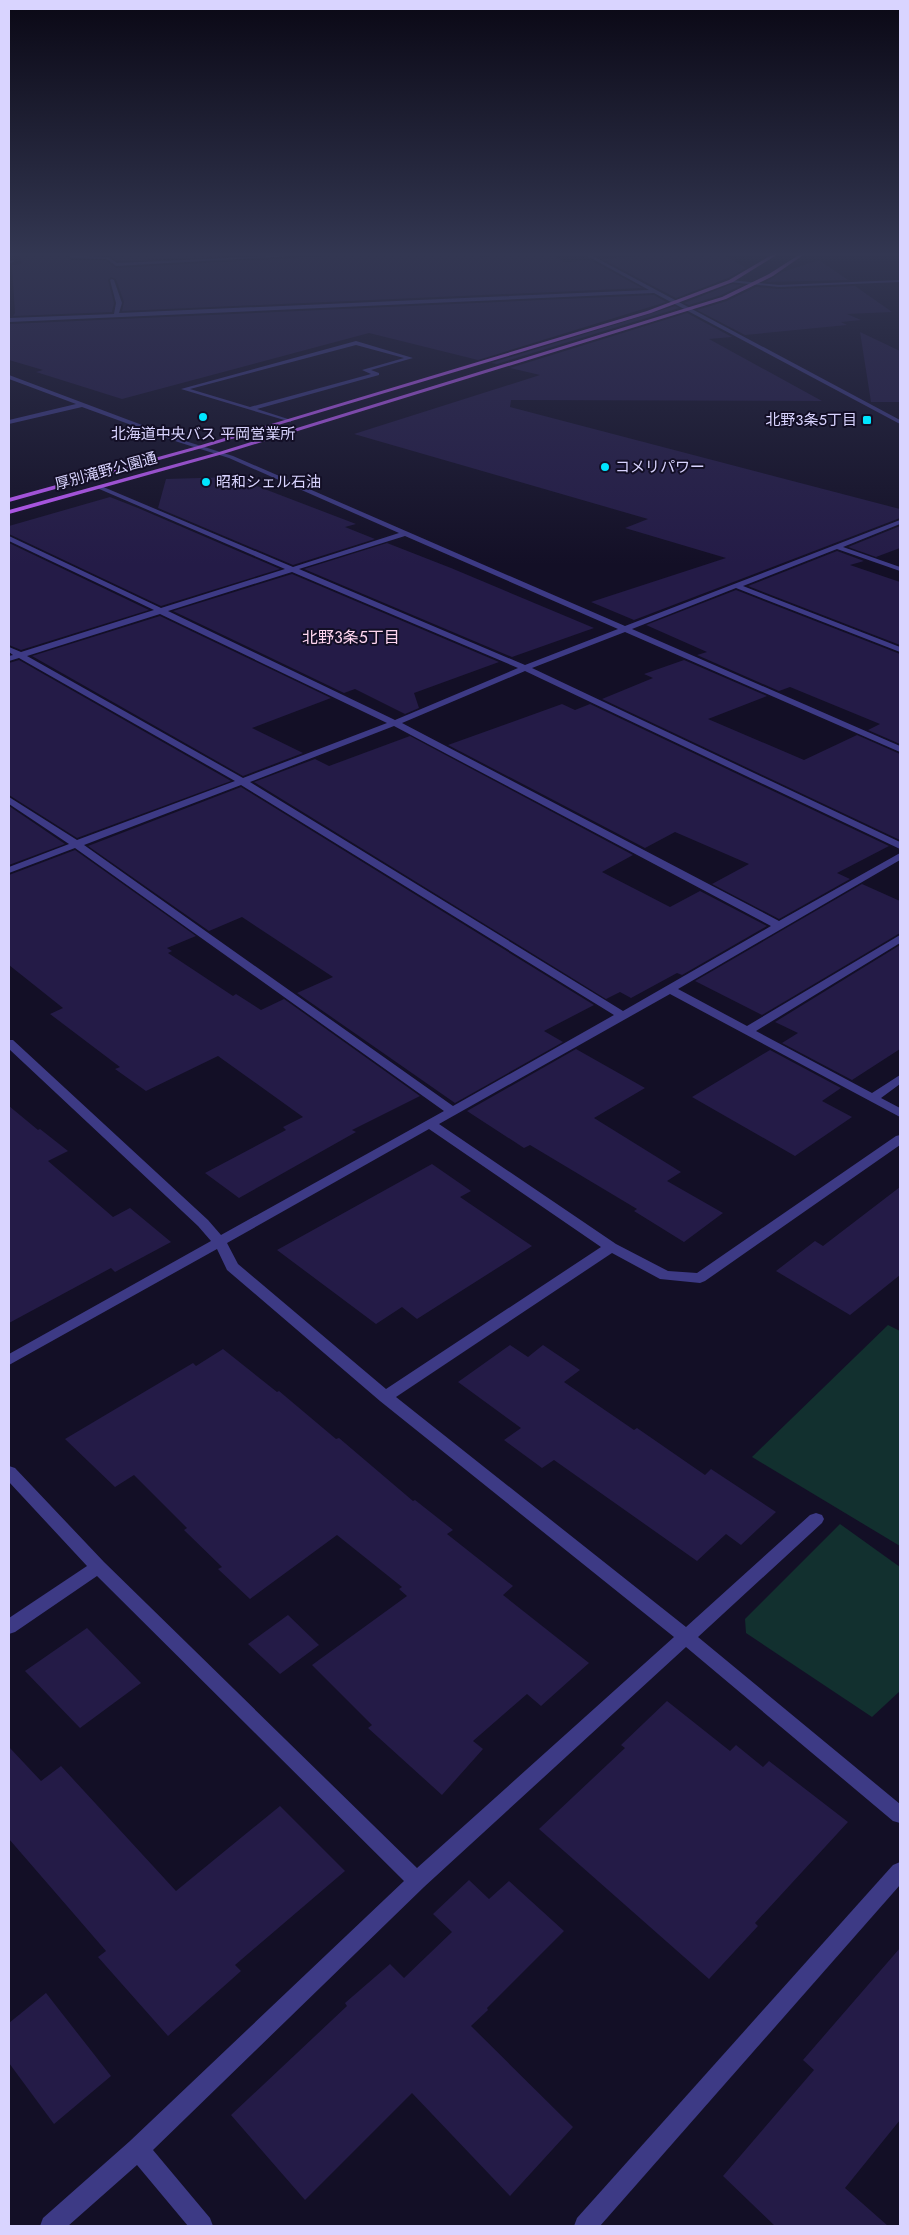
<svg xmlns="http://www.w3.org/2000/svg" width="909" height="2235" viewBox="0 0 909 2235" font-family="Jost,'Noto Sans JP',sans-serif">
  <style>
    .green { fill: #12302f }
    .building { fill: #241b47 }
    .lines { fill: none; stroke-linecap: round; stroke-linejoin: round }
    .minor { fill: #3d3a85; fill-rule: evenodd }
    .major { fill: #c25bff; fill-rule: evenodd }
    .poi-dot { fill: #00e5ff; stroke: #130f26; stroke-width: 2 }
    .labels { text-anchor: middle; stroke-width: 4; stroke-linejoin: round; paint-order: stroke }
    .far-poi-label { font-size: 15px; fill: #d9d4ff; stroke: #130f26; text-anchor: start }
    .far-street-label { font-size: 15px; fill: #d9d4ff; stroke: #130f26 }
    .far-neighbourhood-label { font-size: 16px; fill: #ffd6f0; stroke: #130f26 }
  </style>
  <rect width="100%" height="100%" fill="#130f26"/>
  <g class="green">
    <path d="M888,1325L900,1331V1546L752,1457Z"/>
    <path d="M840,1524L900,1567V1691L872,1717L746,1633L745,1619Z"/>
  </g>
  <g class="building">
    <path d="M18,253H65L71,260L106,261L116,268L343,255L345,253H477L482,258L488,256L486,253H511L514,255L549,253L565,262L590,260L642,288L122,311L124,302L116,279L111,277L108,280L114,303L112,312L13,316L15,313L12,265L22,264Z"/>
    <path d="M73,253H311L118,261L108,255Z"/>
    <path d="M675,253H721L746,268L728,278L676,298L602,259Z"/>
    <path d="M819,260L848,280L766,282L782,272Z"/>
    <path d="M732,284L742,285L721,295L689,305L684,303Z"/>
    <path d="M855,286L892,312L847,314L861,320L841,322L847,325L745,335L697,310L727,301L756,287L779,289Z"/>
    <path d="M654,295L666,302L478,360L369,333L122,399L36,372L43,370L9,360V324Z"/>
    <path d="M675,306L679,308L497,364L491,363Z"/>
    <path d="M687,313L732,337L709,339L822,401L511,400L510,407L900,509V518L634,620L591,602L726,558L625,528L648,519L354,434L540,375L510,368Z"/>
    <path d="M860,332L900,351V402H871Z"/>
    <path d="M233,477L356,524L345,527L375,539L293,565L158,508L166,479Z"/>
    <path d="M110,497L138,508L280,569L161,606L9,534V526Z"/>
    <path d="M900,526V548L876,557L848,547Z"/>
    <path d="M9,543L149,610L21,650L9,645Z"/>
    <path d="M387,543L451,568L594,628L512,657L304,569Z"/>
    <path d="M837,551L864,561L850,565L900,582V645L748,586Z"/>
    <path d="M292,574L499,662L414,693L419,708L405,714L355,689L344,693L173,611Z"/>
    <path d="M736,590L900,654V744L868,730L880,724L790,687L779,691L697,655L707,652L646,625Z"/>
    <path d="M160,616L331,698L252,728L303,753L243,776L32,656Z"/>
    <path d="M19,660L231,781L77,838L9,795V663Z"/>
    <path d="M684,660L767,696L708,719L804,760L857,735L900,754V840L602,699L653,678L644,674Z"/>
    <path d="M562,704L575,710L590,704L889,846L837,873L850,879L779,919L712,884L749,864L675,832L645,848L448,745Z"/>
    <path d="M410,736L633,855L602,872L670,907L700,891L767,926L682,975L677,973L631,998L620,992L606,999L254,782L315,759L329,766Z"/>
    <path d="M241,787L594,1005L544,1031L563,1042L455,1103L297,993L333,977L242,917L209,931L88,846Z"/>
    <path d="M9,806L65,844L9,865Z"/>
    <path d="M75,850L196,936L167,948L172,951L168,953L233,996L236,994L261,1010L284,999L420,1096L352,1130L356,1132L239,1198L205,1173L286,1130L283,1127L303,1117L218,1056L146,1091L115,1069L120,1067L50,1014L63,1008L9,965V875Z"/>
    <path d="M862,884L900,901V933L762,1015L695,981Z"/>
    <path d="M900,945V1049L852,1080L782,1043L798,1033L775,1022Z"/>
    <path d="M576,1049L645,1088L594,1118L681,1172L667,1181L723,1213L684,1242L634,1211L637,1209L530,1145L524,1148L467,1111Z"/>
    <path d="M770,1050L841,1088L822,1101L852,1117L795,1156L692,1097Z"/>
    <path d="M9,1106L38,1130L40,1129L68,1151L48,1161L113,1217L130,1208L171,1242L115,1272L111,1268L9,1323Z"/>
    <path d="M432,1164L471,1191L460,1197L532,1246L417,1319L402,1307L376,1324L277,1250Z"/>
    <path d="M900,1187V1275L850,1315L776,1271L815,1241L823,1246Z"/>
    <path d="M510,1345L528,1357L543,1345L580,1370L564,1382L634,1430L637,1428L705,1475L711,1469L776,1512L741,1545L726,1534L697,1561L554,1460L542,1468L504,1440L521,1428L458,1382Z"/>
    <path d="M223,1349L277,1392L279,1391L336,1439L339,1438L413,1501L415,1500L453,1530L447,1534L513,1586L503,1595L589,1663L541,1706L527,1694L473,1741L483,1749L442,1795L368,1728L372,1725L312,1665L407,1596L399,1589L402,1587L337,1535L250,1599L218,1569L222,1567L184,1530L187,1528L134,1475L115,1487L65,1439L193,1363L196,1366Z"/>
    <path d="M288,1615L319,1645L280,1674L248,1644Z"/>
    <path d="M87,1628L141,1683L80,1728L25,1671Z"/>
    <path d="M667,1701L730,1751L736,1745L763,1767L769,1761L848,1822L755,1923L758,1926L709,1979L539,1829L625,1748L621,1745Z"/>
    <path d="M9,1747L41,1781L61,1766L176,1891L280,1806L345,1871L235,1965L241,1971L168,2036L98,1957L106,1951L9,1839Z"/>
    <path d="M469,1880L489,1899L509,1881L564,1931L487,2008L488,2010L471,2026L573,2127L510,2196L412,2093L305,2200L231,2115L347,2006L345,2003L390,1964L404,1978L452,1932L433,1914Z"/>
    <path d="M900,1948V2120L845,2188L888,2226H775L723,2176L814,2070L803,2060Z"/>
    <path d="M46,1993L111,2076L54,2124L9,2063V2023Z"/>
  </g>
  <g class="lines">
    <g class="minor">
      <path d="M67,253H71L73,256L108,257L117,263L343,253L116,266L107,259L71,258Z"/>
      <path d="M479,253H483L486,255L482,256Z"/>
      <path d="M582,253H587L900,420V424L654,293L9,322V318L114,314L116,303L110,280L112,279L114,280L122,303L119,313L649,290Z"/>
      <path d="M14,260V262L9,263V261Z"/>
      <path d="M731,280L779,285L900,280V282L779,287L729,282Z"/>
      <path d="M356,341L413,358L371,370L379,373V375L257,409L291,420V422L181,389ZM356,345L404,358L362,370L371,374L250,407L190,389Z"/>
      <path d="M9,375L182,440L233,456L625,626L900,520V524L843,547L900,567V571L837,549L743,586L900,647V652L736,588L632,629L900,746V752L625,632L532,668L900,842V849L525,671L402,723L779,921L900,853V860L678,989L747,1026L900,935V943L756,1031L872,1093L900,1075V1084L881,1098L900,1108V1117L670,994L439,1124L616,1244L668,1271L697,1273L896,1136L900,1135V1145L705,1281L700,1283L660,1279L612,1253L396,1397L686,1627L810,1515L816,1513L822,1515L824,1519L822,1523L698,1637L900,1804V1823L893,1821L686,1647L424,1887L153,2150L210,2218L213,2226H188L137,2165L68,2226H40L43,2218L130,2141L404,1881L97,1576L15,1632L9,1634V1618L87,1566L9,1482V1466L15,1468L104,1562L417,1868L674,1637L380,1401L227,1270L217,1249L9,1365V1354L211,1241L198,1226L9,1049V1040H13L208,1220L221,1235L444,1111L75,848L9,873V867L69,844L9,804V797L77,840L235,781L19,658L9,661V656L13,655L9,652V647L21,652L154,610L9,541V536L161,608L285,569L97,488V486H101L293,567L399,533L229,458L178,442L82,407L9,424V420L76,404L9,379ZM405,536L618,629L525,665L299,569ZM292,572L518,668L395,720L168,611ZM160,614L387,723L243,778L27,656ZM394,726L771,926L623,1011L250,782ZM241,785L614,1015L453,1106L84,845ZM429,1129L601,1247L386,1389L238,1264L227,1243Z"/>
      <path d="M900,1862V1885L600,2226H574L577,2218L893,1865Z"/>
    </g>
    <g class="major">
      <path d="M775,253H780L733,282L651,313L202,448L9,502V498L198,446L647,311L729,280Z"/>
      <path d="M802,253H806L773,276L726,299L223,454L9,514V510L219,452L722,297L769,274Z"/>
    </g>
  </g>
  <linearGradient id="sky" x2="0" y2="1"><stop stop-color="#0a0815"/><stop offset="0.45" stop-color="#333752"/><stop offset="1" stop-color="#333752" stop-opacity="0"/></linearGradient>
  <rect width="909" height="565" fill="url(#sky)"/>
  <g class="poi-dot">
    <circle cx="203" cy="417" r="5"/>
    <rect x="862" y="415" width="10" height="10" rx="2.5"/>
    <circle cx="605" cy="467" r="5"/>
    <circle cx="206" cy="482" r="5"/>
  </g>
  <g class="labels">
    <g class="far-poi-label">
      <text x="857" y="425" text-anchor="end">北野3条5丁目</text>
      <text x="203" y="439" text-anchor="middle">北海道中央バス 平岡営業所</text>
      <text x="615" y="472">コメリパワー</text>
      <text x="216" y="487">昭和シェル石油</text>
    </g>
    <g class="far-street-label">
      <text transform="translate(106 471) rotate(-15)" y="5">厚別滝野公園通</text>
    </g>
    <g class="far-neighbourhood-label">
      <text x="351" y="643">北野3条5丁目</text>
    </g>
  </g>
  <rect width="909" height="2235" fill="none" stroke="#d9d4ff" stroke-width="20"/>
</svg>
